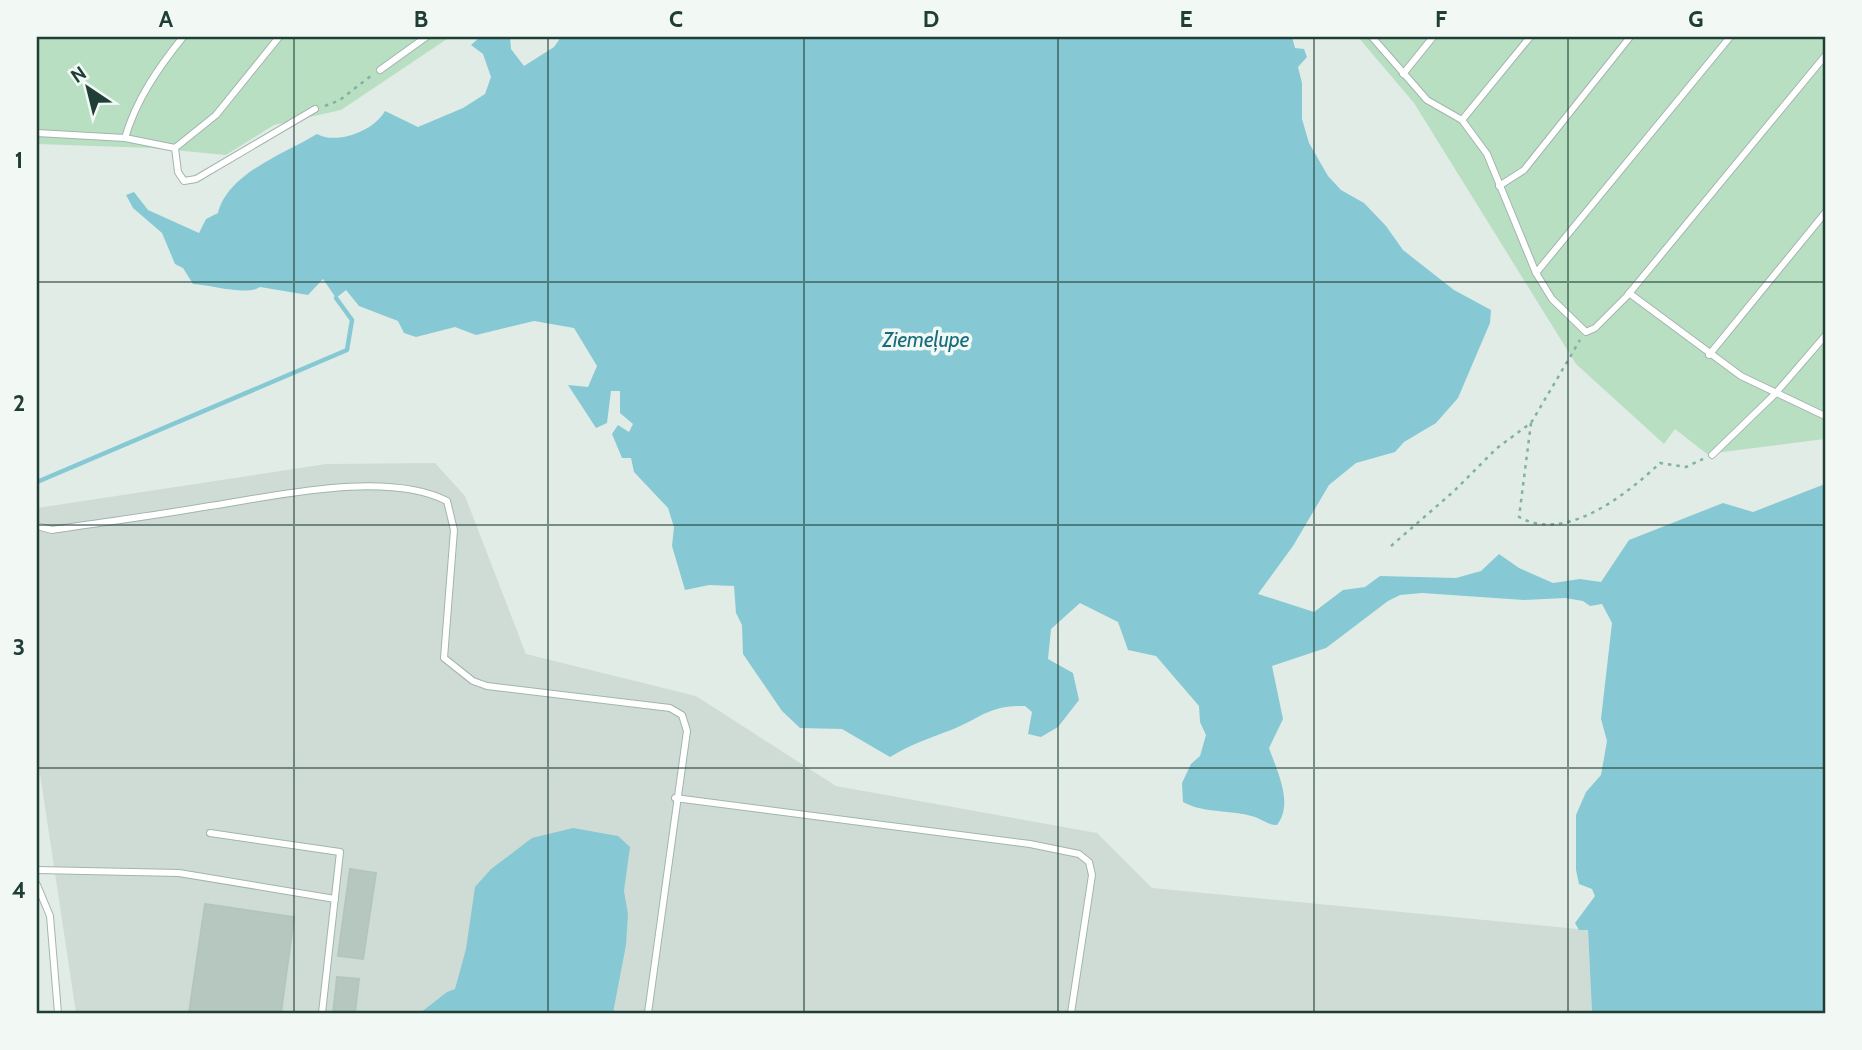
<svg xmlns="http://www.w3.org/2000/svg" width="1862" height="1050" viewBox="0 0 1862 1050" font-family="Cabin,sans-serif">
  <style>
    .built { fill: #cfdcd6 }
    .green { fill: #b9dfc3 }
    .water { fill: #86c9d4 }
    .lines { fill: none; stroke-linecap: round; stroke-linejoin: round }
    .stream { stroke: #86c9d4; stroke-width: 4.5 }
    .building { fill: #b6c7c0; stroke: #b3c6be; stroke-width: 2 }
    .service-casing { stroke: #a3b4ae; stroke-width: 8 }
    .path { stroke: #80b2a2; stroke-width: 2.5; stroke-dasharray: 3.5 5; stroke-linecap: butt }
    .service { stroke: #fff; stroke-width: 6 }
    .grid { fill: none; stroke: #203e36; stroke-width: 2; stroke-opacity: 0.55 }
    .labels { text-anchor: middle; stroke-width: 7; stroke-linejoin: round; paint-order: stroke }
    .water-label { font-size: 21px; font-style: italic; fill: #186d7d; stroke: #f2f9f5 }
    .neatline { fill: none; stroke: #203e36; stroke-width: 2.5 }
    .grid-label { font-size: 23px; text-anchor: middle; font-weight: bold; fill: #203e36 }
  </style>
  <rect width="100%" height="100%" fill="#e1ece7"/>
  <path class="built" d="M435,463L465,496L526,654L696,696L836,786L1097,833L1152,888L1588,930L1592,1013H76L37,754V508L326,464Z"/>
  <g class="green">
    <path d="M38,37H450L341,110L274,125L226,155L151,148L37,144Z"/>
    <path d="M1358,37H1825V439L1707,454L1675,429L1664,444L1576,364L1414,103Z"/>
  </g>
  <g class="water">
    <path d="M480,37H510L511,49L524,66L554,47L561,37H1292L1295,48L1304,49L1307,57L1298,67L1302,83V119L1309,143L1328,176L1341,190L1364,203L1386,226L1403,250L1454,290L1491,310L1490,323L1458,398L1436,423L1404,442L1395,452L1356,463L1329,485L1293,546L1258,594L1314,612L1343,590L1365,587L1380,576L1456,578L1481,571L1499,554L1519,568L1553,583L1580,579L1601,582L1629,540L1723,503L1753,512L1825,484V1013H1592L1588,930H1579L1575,923L1595,896L1592,889L1579,884L1576,870V815L1586,792L1601,775L1607,741L1601,719L1612,623L1602,604L1590,606L1583,601L1565,598L1524,600L1422,593L1400,595L1388,601L1326,648L1272,666L1283,719L1269,748C1277,771 1294,804 1277,825C1268,825 1263,820 1255,817C1230,809 1205,814 1183,802L1182,783L1191,764L1200,756L1206,735L1200,722L1199,706L1156,656L1128,650L1118,622L1080,603L1051,629L1048,659L1073,673L1079,700L1058,727L1041,737L1028,734L1032,712L1025,706C989,705 981,718 951,730C929,738 910,745 890,757L842,729L800,728L782,711L743,654L742,625L736,613L734,586L709,585L685,590L672,546L674,527L668,508L634,472L631,458H622L612,434L618,425L629,432L633,424L620,413V391H611L607,423L596,428L568,385L588,387L597,366L574,328L534,321L476,335L455,327L416,337L404,333L398,321L359,306L346,290L336,298L323,279L308,295L260,287C247,296 211,285 193,284L183,268L175,264L162,233L133,208L126,195L134,192L148,210L199,233L206,219L218,213C228,173 284,154 317,134C337,145 374,131 385,111L418,127L463,108L485,94L491,77L483,54L471,45Z"/>
    <path d="M573,828L618,836L630,847L624,891L628,914L626,945L613,1013H420L447,992L455,989L466,949L475,887L491,869L532,838Z"/>
  </g>
  <g class="lines">
    <path class="stream" d="M37,482L347,350L352,320L336,298"/>
  </g>
  <g class="building">
    <path d="M350,869L376,873L363,959L338,956Z"/>
    <path d="M205,904L294,917L281,1013H189Z"/>
    <path d="M337,977L359,979L355,1013H333Z"/>
  </g>
  <g class="lines">
    <defs>
      <g id="service">
        <path d="M1372,37L1427,100L1462,120L1487,154L1536,273L1552,299L1586,332L1595,328L1627,296L1825,56"/>
        <path d="M380,70L426,37"/>
        <path d="M1403,74L1433,37"/>
        <path d="M1462,120L1530,37"/>
        <path d="M37,133L125,138L175,148L216,115L279,37"/>
        <path d="M125,138C136,100 158,68 183,37"/>
        <path d="M175,148L178,172L184,181L196,179L315,109"/>
        <path d="M1499,186L1524,170L1630,37"/>
        <path d="M1536,273L1730,37"/>
        <path d="M1629,293L1741,376L1825,416"/>
        <path d="M1709,355L1825,213"/>
        <path d="M1712,455L1775,394L1825,336"/>
        <path d="M37,526L52,530C105,522 158,515 210,506C276,496 386,470 447,501L454,530L444,658L473,681L487,686L670,708L682,715L687,731L648,1013"/>
        <path d="M675,798L1030,844L1079,854L1089,862L1092,875L1071,1013"/>
        <path d="M210,833L340,852L322,1013"/>
        <path d="M37,870L179,873L335,899"/>
        <path d="M37,885L50,916L58,1013"/>
      </g>
    </defs>
    <use href="#service" class="service-casing"/>
    <g class="path">
      <path d="M325,106L340,100L372,75"/>
      <path d="M1531,423L1519,517C1566,543 1626,495 1660,463L1686,467L1703,459"/>
      <path d="M1391,546L1453,492L1497,448L1531,423L1580,340"/>
    </g>
    <use href="#service" class="service"/>
  </g>
  <path class="grid" d="M294,37V1013M548,37V1013M804,37V1013M1058,37V1013M1314,37V1013M1568,37V1013M37,282H1825M37,525H1825M37,768H1825"/>
  <g class="labels">
    <g class="water-label">
      <text x="926" y="347">Ziemeļupe</text>
    </g>
  </g>
  <rect width="1862" height="1050" fill="none" stroke="#f2f9f5" stroke-width="77"/>
  <g transform="translate(88 88) rotate(325)" stroke="#f2f9f5" stroke-width="5" paint-order="stroke">
  <path d="M0-5L12 26L0 18L-12 26Z" fill="#203e36"/>
  <text y="-10" font-size="19" font-weight="bold" text-anchor="middle" fill="#203e36">N</text>
  </g>
  <rect x="38" y="38" width="1786" height="974" class="neatline"/>
  <g class="grid-label">
    <text x="166" y="27">A</text>
    <text x="421" y="27">B</text>
    <text x="676" y="27">C</text>
    <text x="931" y="27">D</text>
    <text x="1186" y="27">E</text>
    <text x="1441" y="27">F</text>
    <text x="1696" y="27">G</text>
    <text x="19" y="168">1</text>
    <text x="19" y="411">2</text>
    <text x="19" y="655">3</text>
    <text x="19" y="898">4</text>
  </g>
</svg>
